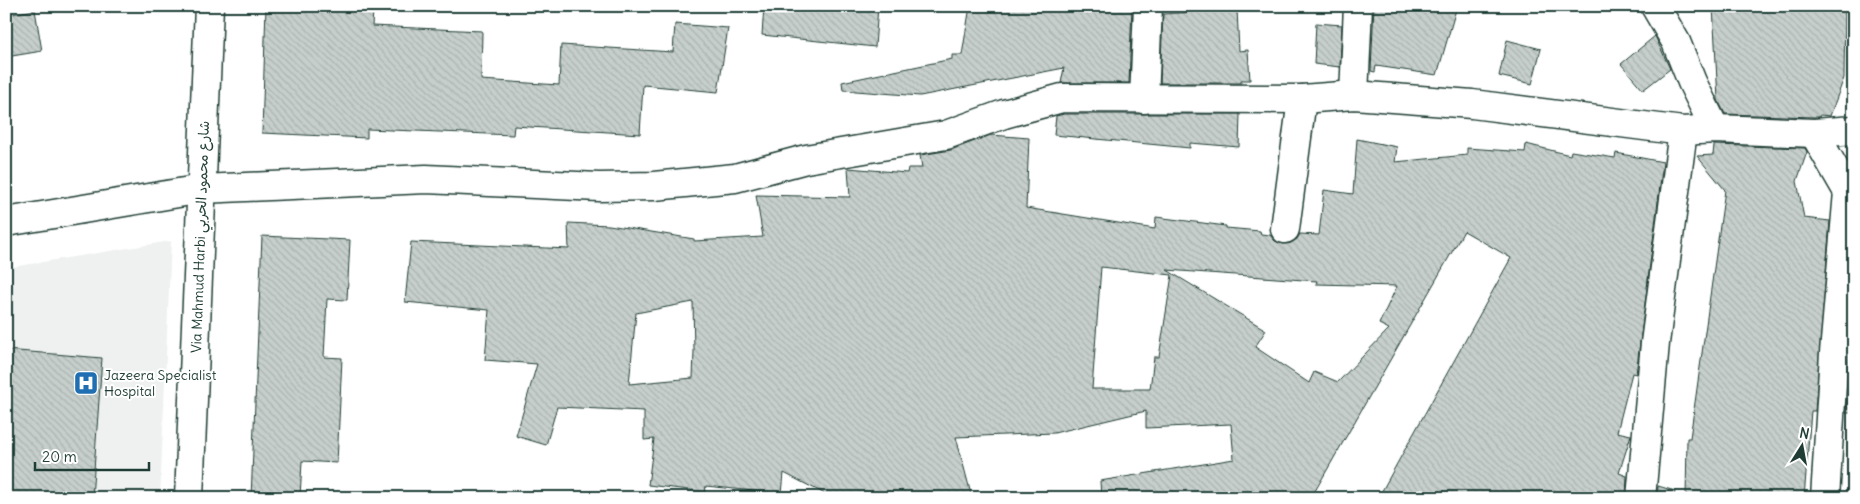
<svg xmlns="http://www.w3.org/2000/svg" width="1860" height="504" viewBox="0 0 1860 504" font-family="Delius,'Playpen Sans Arabic',sans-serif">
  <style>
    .built { fill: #eef1f0 }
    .building { fill: url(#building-back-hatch); stroke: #1f3d34; fill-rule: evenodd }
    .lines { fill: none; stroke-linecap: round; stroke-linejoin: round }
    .minor-casing { stroke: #1f3d34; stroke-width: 31 }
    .tertiary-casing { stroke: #1f3d34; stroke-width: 31 }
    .minor { stroke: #fff; stroke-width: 28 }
    .tertiary { stroke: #fff; stroke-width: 28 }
    .labels { text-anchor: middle; stroke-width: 4; stroke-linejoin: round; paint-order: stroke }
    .street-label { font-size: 14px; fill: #1f3d34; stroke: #fff }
    .poi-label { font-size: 14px; fill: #1f3d34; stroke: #fff; text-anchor: start }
  </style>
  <defs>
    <pattern id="building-back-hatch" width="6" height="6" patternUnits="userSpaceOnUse" patternTransform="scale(1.25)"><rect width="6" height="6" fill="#c7cfcc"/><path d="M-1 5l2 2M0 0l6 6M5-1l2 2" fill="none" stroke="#aab3b0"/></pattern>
  </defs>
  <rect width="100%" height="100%" fill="#fff"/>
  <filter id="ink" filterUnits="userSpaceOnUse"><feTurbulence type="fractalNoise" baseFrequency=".02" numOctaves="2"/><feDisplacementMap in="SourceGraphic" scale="10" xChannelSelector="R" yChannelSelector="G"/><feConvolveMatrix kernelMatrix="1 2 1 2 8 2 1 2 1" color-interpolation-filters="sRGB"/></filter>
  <g filter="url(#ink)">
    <path class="built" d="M171,241L160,498H6V268Z"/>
    <g class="building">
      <path d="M266,6L373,10L372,26L482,31L481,80L559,85L561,45L673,52L675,24L728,28L718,92L643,85L640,134L514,126L513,135L367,129V138L262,133Z"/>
      <path d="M764,6H878L875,47L762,35Z"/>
      <path d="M970,6H1132L1129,83H1061L1064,68L920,96L843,90L842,82L952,59V55H962Z"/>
      <path d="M1374,6H1457L1437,75L1376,66L1375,72L1371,71Z"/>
      <path d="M1713,6H1845L1844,78L1830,116L1820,115L1819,117H1814L1725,114L1718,100Z"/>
      <path d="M1237,9L1239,51L1248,50L1250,80H1241V83H1160L1163,14Z"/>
      <path d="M35,10L42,51L6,57V15Z"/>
      <path d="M1316,23L1342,25L1340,67L1314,64Z"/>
      <path d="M1655,36L1670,69L1643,90L1621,64Z"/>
      <path d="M1507,40L1541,49L1532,84L1499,76Z"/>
      <path d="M1064,114H1240L1239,147L1190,143V148L1054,135L1056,116Z"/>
      <path d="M991,135L1029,138L1026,208L1155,229L1156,217L1226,226V228L1260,231L1261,234L1270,235L1275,241L1283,244L1291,243L1297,239L1300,234L1319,235L1324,190L1353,194L1357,139L1397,147L1395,162L1467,155V148L1525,152L1526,144L1570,155L1571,151L1615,158L1616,153L1663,162L1636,374L1632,373L1617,432L1631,435L1619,473L1627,476L1626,498H1378L1511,258L1464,231L1311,498H1101L1100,481L1234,459L1231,424L1146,428V411L1054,433L956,437L972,498H833L784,473L782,494L706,486L705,492L648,485L654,439L644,440V411L557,407L546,445L516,436L537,364L485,360L489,310L405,302L411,242L569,249L568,223L609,225L694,239V241L763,237L756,195L850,197L848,168L907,173L908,168H922L920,155L951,150ZM1101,267L1172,275L1159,357H1154L1150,389H1092ZM1167,270L1317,281L1316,284L1397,286L1379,324L1389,329L1338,382L1314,372L1309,383L1255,347L1266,330ZM693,302L694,351L693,378L629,384L636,313Z"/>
      <path d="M1714,145L1805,148L1807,152L1797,181L1804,218L1830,221L1815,411H1811L1804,498H1686L1687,438H1690L1725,190L1697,156L1713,155Z"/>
      <path d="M262,236L350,240L347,300L327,299L324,357L342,358L337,463L302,461L300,498H251Z"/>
      <path d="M1854,306V413H1846Z"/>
      <path d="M6,350L102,358L92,498H6Z"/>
      <path d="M1658,486L1675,491L1674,498H1657Z"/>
    </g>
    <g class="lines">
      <defs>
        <g id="minor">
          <path d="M1655,6L1676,42L1692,82L1715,129"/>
          <path d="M1354,95L1358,6"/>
          <path d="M1144,99L1148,6"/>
          <path d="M1814,133L1848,192L1834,353L1825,498"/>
          <path d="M6,222L202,189L426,179L599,187L654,186L735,178L806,159L946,135L1004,114L1062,98L1302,99L1354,95L1472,104L1683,131L1715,129L1814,133L1854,130"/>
          <path d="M1285,229L1302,99"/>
          <path d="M1641,498L1655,343L1683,131"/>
        </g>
        <path id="tertiary" d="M189,498L209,6"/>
      </defs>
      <use href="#minor" class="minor-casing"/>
      <use href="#tertiary" class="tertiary-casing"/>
      <use href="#minor" class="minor"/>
      <use href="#tertiary" class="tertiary"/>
    </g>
  </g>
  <defs>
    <symbol id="hospital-square" viewBox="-11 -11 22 22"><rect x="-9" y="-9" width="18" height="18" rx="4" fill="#1f6fb2" stroke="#fff"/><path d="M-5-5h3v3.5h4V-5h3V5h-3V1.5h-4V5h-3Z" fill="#fff"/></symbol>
  </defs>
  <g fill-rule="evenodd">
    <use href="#hospital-square" x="72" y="369" width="28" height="28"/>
  </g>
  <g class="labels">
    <g class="street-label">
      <text transform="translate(200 237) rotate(-88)" y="5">Via Mahmud Harbi شارع محمود الحربي</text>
    </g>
    <g class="poi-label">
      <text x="104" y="380">Jazeera Specialist<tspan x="104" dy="16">Hospital</tspan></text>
    </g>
  </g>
  <rect width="1860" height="504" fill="none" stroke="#fff" stroke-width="25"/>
  <rect x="12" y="12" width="1835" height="479" fill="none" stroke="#1f3d34" stroke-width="2" filter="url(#ink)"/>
  <g transform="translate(1802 446) rotate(11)" stroke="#ffffff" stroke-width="4" paint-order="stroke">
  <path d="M0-4L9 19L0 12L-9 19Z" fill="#1f3d34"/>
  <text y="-8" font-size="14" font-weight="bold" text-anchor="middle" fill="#1f3d34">N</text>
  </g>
  <path d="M35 462v8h114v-8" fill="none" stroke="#1f3d34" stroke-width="2.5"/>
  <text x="42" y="462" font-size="15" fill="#1f3d34" stroke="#ffffff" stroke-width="4" paint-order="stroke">20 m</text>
</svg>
